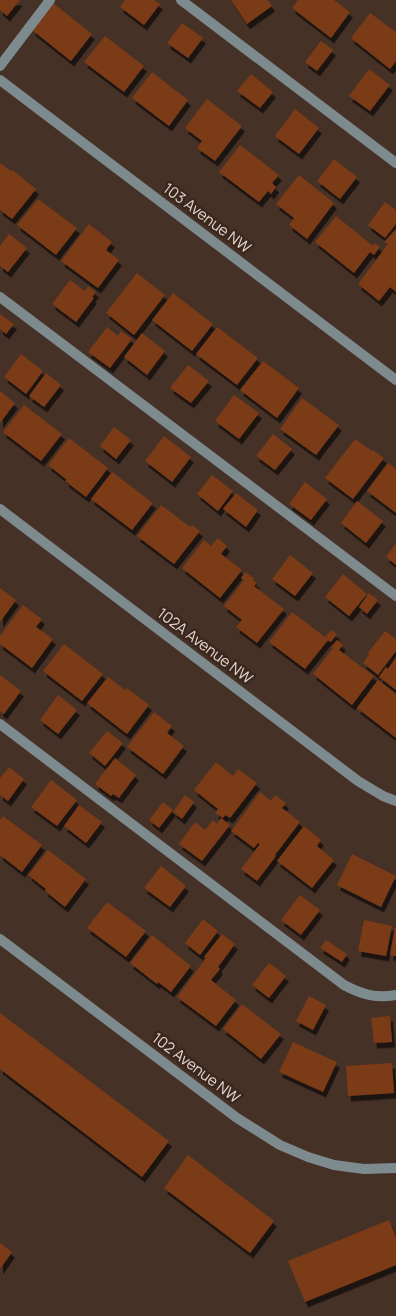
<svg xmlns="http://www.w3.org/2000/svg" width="396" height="1316" viewBox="0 0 396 1316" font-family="Manrope,sans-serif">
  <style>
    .building { fill: #7a3b17; filter: url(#shadow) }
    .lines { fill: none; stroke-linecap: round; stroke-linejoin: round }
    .service { stroke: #7d8a8e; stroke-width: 10 }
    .minor { stroke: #7d8a8e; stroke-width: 10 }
    .tertiary { stroke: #7d8a8e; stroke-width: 10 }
    .labels { text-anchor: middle; stroke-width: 5; stroke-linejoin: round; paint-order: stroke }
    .street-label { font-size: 15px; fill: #e4d7d0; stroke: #3c271d }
  </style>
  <defs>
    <filter id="shadow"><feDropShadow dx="3" dy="5.5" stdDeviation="0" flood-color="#0009"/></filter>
  </defs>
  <rect width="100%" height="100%" fill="#463127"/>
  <g class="building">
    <path d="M0,0H20L7,16L0,10Z"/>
    <path d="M125,0H154L160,4L144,25L120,7Z"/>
    <path d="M231,0H268L272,6L247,24Z"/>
    <path d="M298,0H334L350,12L331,38L292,8Z"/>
    <path d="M53,3L92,34L71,61L32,30Z"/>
    <path d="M370,13L396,32V61L390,69L351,38Z"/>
    <path d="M182,23L203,38L188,58L167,43Z"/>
    <path d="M105,36L144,66L124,92L84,62Z"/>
    <path d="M321,41L333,50L317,71L305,62Z"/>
    <path d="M369,69L390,85L370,111L349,96Z"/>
    <path d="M152,72L188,100L169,126L132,98Z"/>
    <path d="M251,74L273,92L260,108L237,91Z"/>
    <path d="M207,99L242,126L215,161L197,148L202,141L185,128Z"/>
    <path d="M295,109L319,128L299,154L275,136Z"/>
    <path d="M240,145L279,175L272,183L276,187L271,194L268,191L259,202L219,172Z"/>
    <path d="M334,159L357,177L340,199L317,181Z"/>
    <path d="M0,163L11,171L12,170L36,189L12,219L0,210Z"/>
    <path d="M299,175L334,203L307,239L289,225L294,218L276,204Z"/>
    <path d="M38,199L77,228L56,255L17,225Z"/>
    <path d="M385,202L396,210V224L385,238L368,225Z"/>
    <path d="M336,216L373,246L375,243L380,247L374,255L370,252L354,273L315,242Z"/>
    <path d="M89,224L112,242L106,250L119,260L98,288L61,261Z"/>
    <path d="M396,229V292L390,287L379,301L358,284L388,244L384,242Z"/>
    <path d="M9,234L27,248L8,272L0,266V246Z"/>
    <path d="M137,273L165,295L134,335L106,313Z"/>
    <path d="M70,280L85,291L88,286L96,292L92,297L94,298L76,322L52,304Z"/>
    <path d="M173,293L213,324L192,351L152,320Z"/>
    <path d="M0,314L14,324L6,334L0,329Z"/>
    <path d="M107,327L118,336L121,331L132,339L110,368L88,352Z"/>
    <path d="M217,327L258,358L237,385L196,354Z"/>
    <path d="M142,333L165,351L147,375L124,357Z"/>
    <path d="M21,354L43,371L26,394L4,377Z"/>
    <path d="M263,361L299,388L277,418L240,390Z"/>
    <path d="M188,365L209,381L191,403L170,388Z"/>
    <path d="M46,373L61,385L44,407L29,396Z"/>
    <path d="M0,391L15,403L0,423Z"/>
    <path d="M234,395L259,413L239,439L215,421Z"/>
    <path d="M302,398L339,425L316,455L280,429Z"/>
    <path d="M24,405L62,434L41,461L3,432Z"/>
    <path d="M114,427L131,440L116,459L100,446Z"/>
    <path d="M273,434L292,449L275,470L256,456Z"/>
    <path d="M164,436L191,457L172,482L145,461Z"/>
    <path d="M69,438L108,468L86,497L65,481L67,480L48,465Z"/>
    <path d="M355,439L372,451L373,450L384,458L353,499L325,478Z"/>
    <path d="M388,463L396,469V513L367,491Z"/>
    <path d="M112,472L153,503L132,530L91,499Z"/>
    <path d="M212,475L233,491L218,511L197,494Z"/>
    <path d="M305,482L327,499L311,520L289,504Z"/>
    <path d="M236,493L258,510L246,527L223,509Z"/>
    <path d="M357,501L383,521L366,543L341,523Z"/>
    <path d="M161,505L190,527L192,525L200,531L174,564L137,536Z"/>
    <path d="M218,538L227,546L221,554L242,570L220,598L182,568L204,540L211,546Z"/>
    <path d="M396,543V565L386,557Z"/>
    <path d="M290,555L313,573L295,596L272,579Z"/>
    <path d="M245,572L254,578L253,580L257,583L254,586L284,609L257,643L236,627L242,620L224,606L244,580L241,578Z"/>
    <path d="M343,574L367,594L349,616L325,597Z"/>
    <path d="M0,588L16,600L0,622Z"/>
    <path d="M369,593L378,600L367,614L359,607Z"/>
    <path d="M23,605L42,619L36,627L53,639L32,668L0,644V636Z"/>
    <path d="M292,612L325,637L331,630L337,634L331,642L328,640L305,669L269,642Z"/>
    <path d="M385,631L396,639V651L378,675L363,663L369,654L368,653Z"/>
    <path d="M337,640L343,645L339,650L374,676L352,705L313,674L333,648L331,647Z"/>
    <path d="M64,644L103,674L82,701L43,671Z"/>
    <path d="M396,657V690L379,677L386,667L388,669Z"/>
    <path d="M0,675L21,691L4,714L0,711Z"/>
    <path d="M108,677L125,690L127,688L149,705L127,734L87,703Z"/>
    <path d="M378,680L396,694V738L357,708Z"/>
    <path d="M58,695L77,710L58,734L40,720Z"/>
    <path d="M154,712L172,726L167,733L184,746L163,774L127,747Z"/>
    <path d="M107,731L123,743L105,766L89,753Z"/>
    <path d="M115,758L136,775L119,798L113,794L111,796L95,784Z"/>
    <path d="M216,762L233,776L238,769L257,783L230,818L225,815L223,818L215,813L218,809L194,790Z"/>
    <path d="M9,767L24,779L8,801L0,795V778Z"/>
    <path d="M51,780L77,800L57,826L31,807Z"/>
    <path d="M260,792L271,801L275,795L286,803L282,808L300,822L275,855L276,856L257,881L241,869L260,844L258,843L254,848L231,831Z"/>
    <path d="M185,795L194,802L182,819L173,812Z"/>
    <path d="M163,802L173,810L159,828L149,820Z"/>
    <path d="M79,805L102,822L86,843L64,826Z"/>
    <path d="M3,816L42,845L22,872L0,855V820Z"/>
    <path d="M221,818L230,825L202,861L179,844L195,822L205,830L213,820L217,824Z"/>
    <path d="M304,826L321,840L317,846L334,860L312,888L277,861Z"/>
    <path d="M48,850L86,879L65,907L45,891L46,889L28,875Z"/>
    <path d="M352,854L396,876L381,907L337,885Z"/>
    <path d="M161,866L186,886L170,907L144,888Z"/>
    <path d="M300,895L320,910L301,935L281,920Z"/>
    <path d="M107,902L146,931L126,957L87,928Z"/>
    <path d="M203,919L218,931L200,955L185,943Z"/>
    <path d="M364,920L392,926L386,956L358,951Z"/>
    <path d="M395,927H396V956L390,955Z"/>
    <path d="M222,934L235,944L218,967L220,969L211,980L236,1000L216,1026L177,997L206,958L204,957Z"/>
    <path d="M152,935L191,966L171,992L158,982L157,984L130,963Z"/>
    <path d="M326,940L347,954L342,962L320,948Z"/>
    <path d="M269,963L286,976L269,998L252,985Z"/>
    <path d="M309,996L326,1005L313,1030L296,1021Z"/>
    <path d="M242,1004L281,1034L261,1059L223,1029Z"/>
    <path d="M0,1013L169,1141L142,1177L0,1069Z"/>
    <path d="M390,1016L392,1042L374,1043L371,1018Z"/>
    <path d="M293,1042L337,1062L323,1092L279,1072Z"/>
    <path d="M392,1063L394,1093L348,1096L346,1066Z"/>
    <path d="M188,1155L274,1221L250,1253L164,1188Z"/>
    <path d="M389,1220L396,1237V1265L305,1302L288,1261Z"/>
    <path d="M0,1243L12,1252L0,1269Z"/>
  </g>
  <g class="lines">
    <g class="service">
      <path d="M181,0L396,163"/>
      <path d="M0,66L50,0"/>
      <path d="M0,297L396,596"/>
      <path d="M0,724L344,985C361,994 376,999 396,995"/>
    </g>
    <g class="minor">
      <path d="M0,509L358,781L383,796L396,801"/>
      <path d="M0,939L237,1118L280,1145L308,1157L334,1165L364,1169L396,1168"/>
    </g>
    <path class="tertiary" d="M0,80L396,380"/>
  </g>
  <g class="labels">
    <g class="street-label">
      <text transform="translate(207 218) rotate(37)" y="5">103 Avenue NW</text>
      <text transform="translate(205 646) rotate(37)" y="5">102A Avenue NW</text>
      <text transform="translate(196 1068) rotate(37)" y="5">102 Avenue NW</text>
    </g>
  </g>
</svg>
